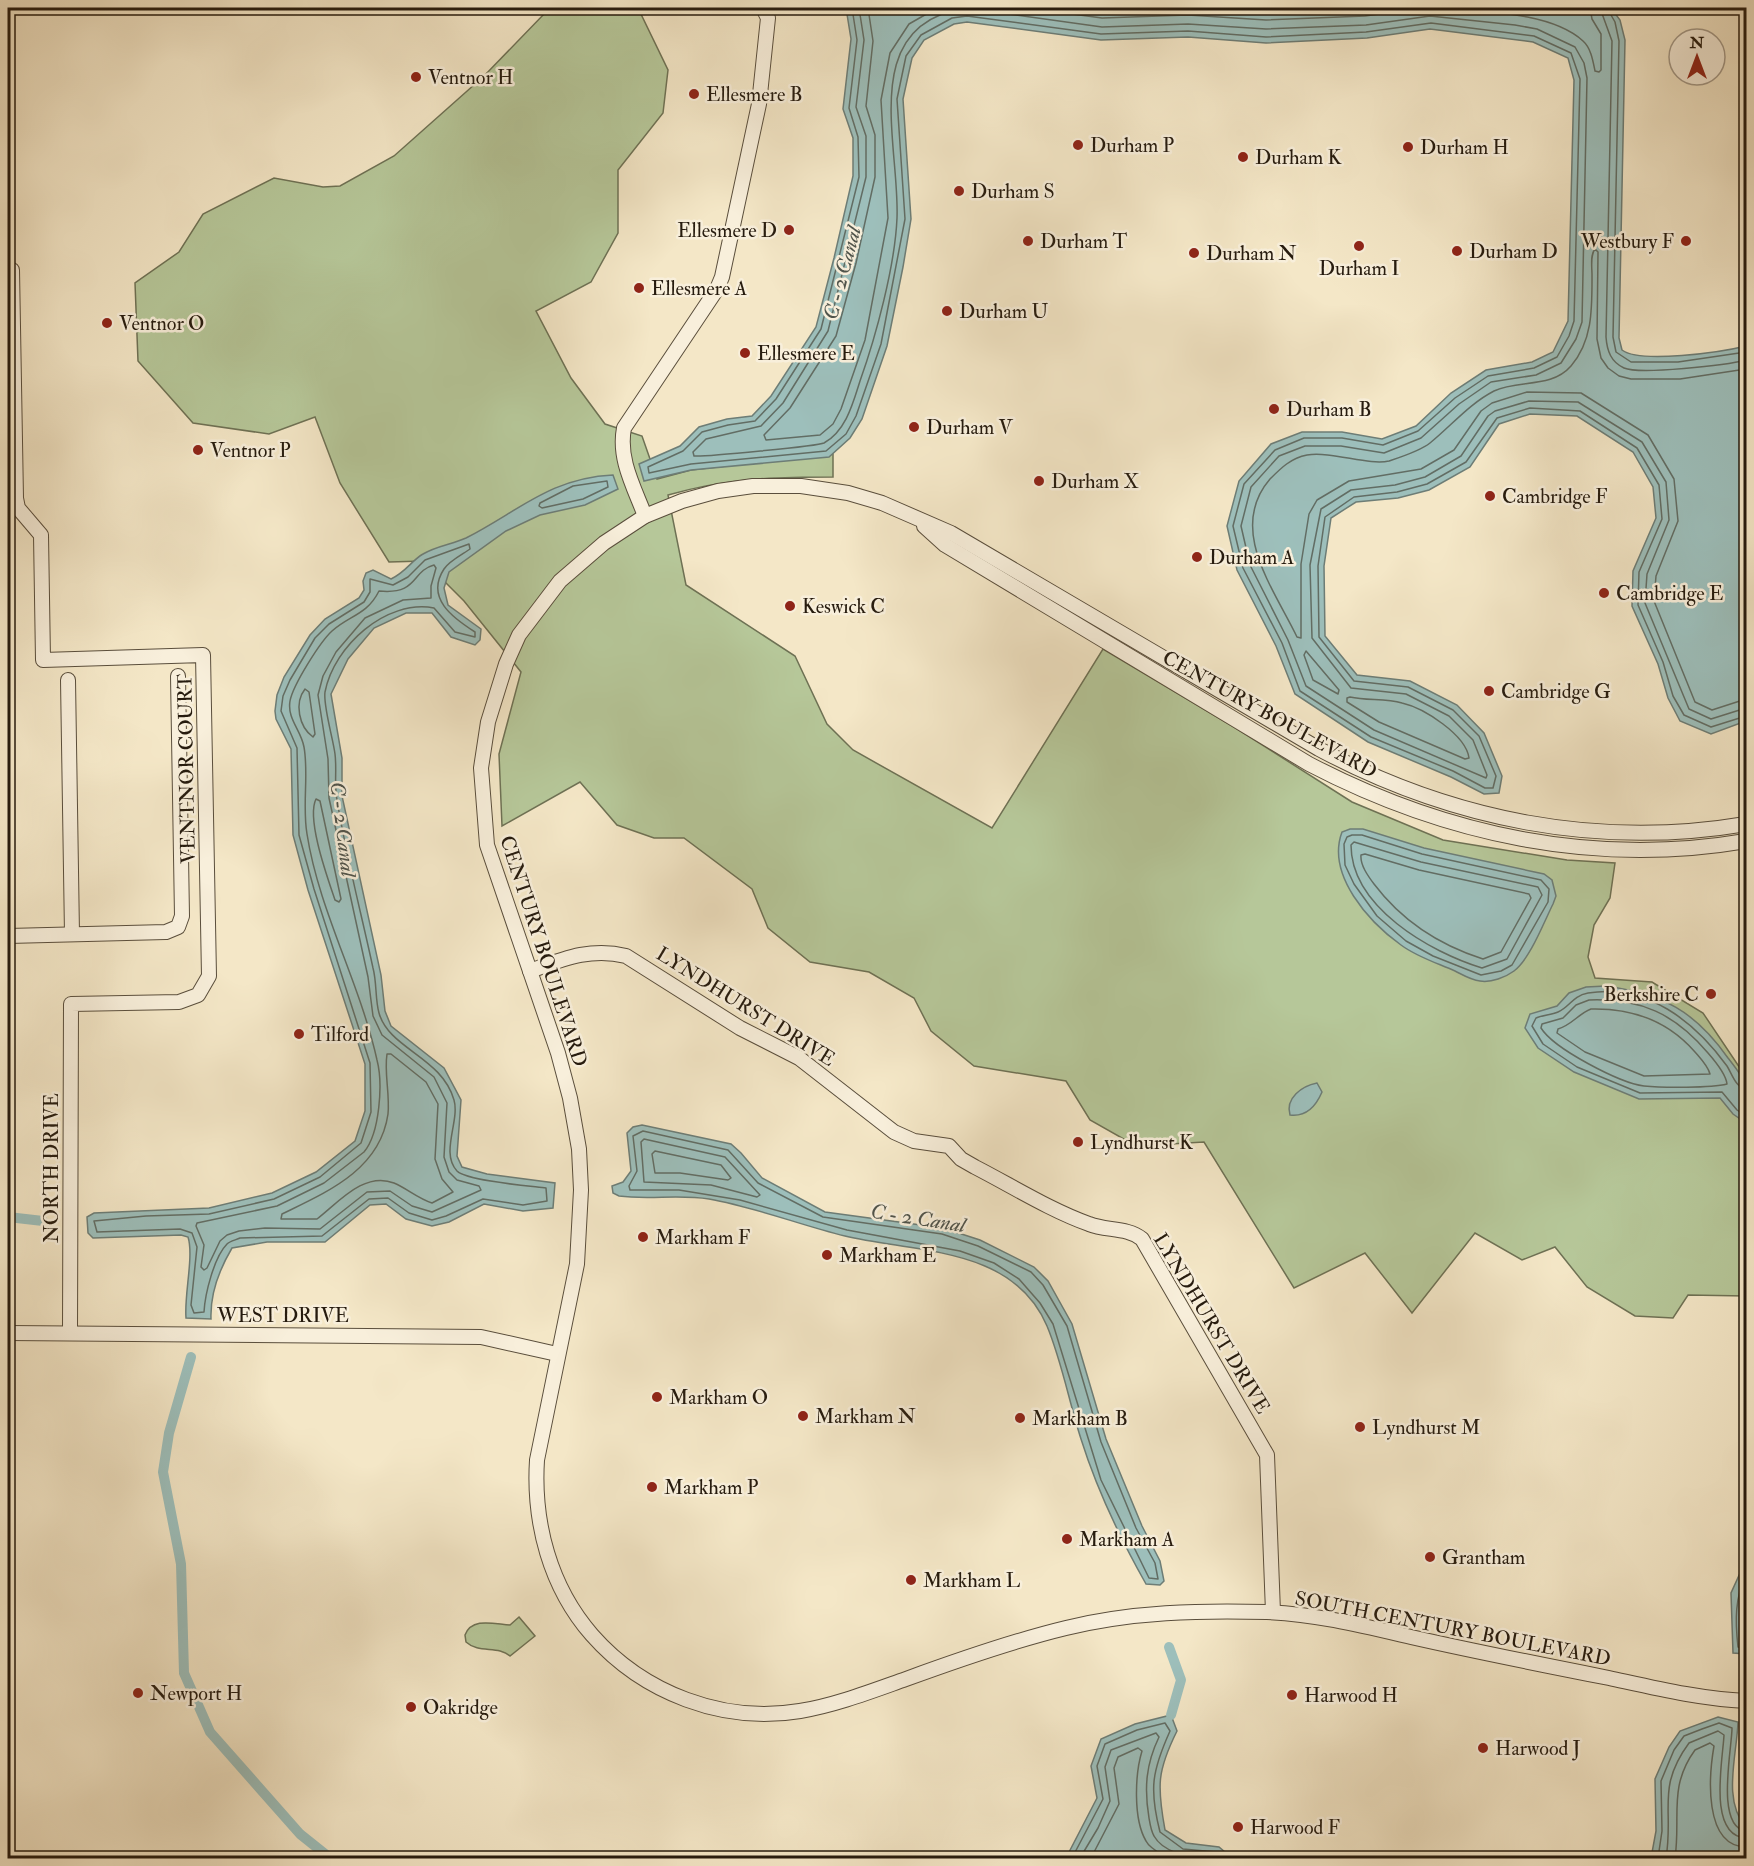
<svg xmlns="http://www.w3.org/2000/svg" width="1754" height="1866" viewBox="0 0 1754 1866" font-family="'IM FELL Double Pica',serif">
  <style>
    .green { fill: #b6c799; stroke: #6e7154; stroke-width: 1.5 }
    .water { fill: #9dbfbb; stroke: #6d7d76; stroke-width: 1.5 }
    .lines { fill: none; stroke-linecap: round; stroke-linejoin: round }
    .shore { stroke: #626d64; stroke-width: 1.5 }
    .canal { stroke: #9dbfbb; stroke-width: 10 }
    .minor-casing { stroke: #5a4e3c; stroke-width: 16 }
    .minor { stroke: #f8efdb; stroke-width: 14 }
    .poi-dot { fill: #8f2418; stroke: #f8efdb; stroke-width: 2 }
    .labels { text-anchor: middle; stroke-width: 5; stroke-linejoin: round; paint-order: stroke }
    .poi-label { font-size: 20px; fill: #261b0e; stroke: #f8efdb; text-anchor: start }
    .street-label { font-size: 20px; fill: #261b0e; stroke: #f8efdb }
    .water-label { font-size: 21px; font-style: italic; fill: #50544b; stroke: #f8efdb }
  </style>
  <rect width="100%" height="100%" fill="#f4e7c7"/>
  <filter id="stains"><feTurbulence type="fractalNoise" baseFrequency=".00333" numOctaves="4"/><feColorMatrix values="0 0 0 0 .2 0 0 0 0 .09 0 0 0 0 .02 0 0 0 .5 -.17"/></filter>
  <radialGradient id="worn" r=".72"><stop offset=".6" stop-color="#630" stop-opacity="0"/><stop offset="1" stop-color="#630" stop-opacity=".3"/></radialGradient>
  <g class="green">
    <path d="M546,8H638L668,70L663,113L618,170V233L591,282L536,311L571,378L605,424L642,436L657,479L691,470L833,454V477C771,477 728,478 668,495L686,585L795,656L827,724L853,750L992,828L1103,649L1234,727L1352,802L1443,840L1567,860L1615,863L1610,898L1594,925L1588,957L1595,978L1652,982L1703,1013L1746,1077V1296L1688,1295L1673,1318L1635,1316L1587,1287L1555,1247L1522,1260L1475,1233L1412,1313L1365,1253L1294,1288L1204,1142L1136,1146L1090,1120L1066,1081L974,1066L931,1031L914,998L869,972L810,962L768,928L752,889L684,838H654L617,825L580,782L502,826L499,754L521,672L464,601L424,561L389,562L340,483L315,417L269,434L193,423L138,361L135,283L179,252L203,214L274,178L323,187L340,186L394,156L484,76L546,12Z"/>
    <path d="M519,1617L535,1636L510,1656C498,1645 479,1654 466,1642L465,1635C472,1617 494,1624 510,1625Z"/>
  </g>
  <g class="water">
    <path d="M846,8H1611L1620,20L1625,40L1619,338L1622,350C1640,364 1722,352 1746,346V721L1711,734L1680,721L1668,698L1658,664L1632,606L1633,571L1656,518L1653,487L1633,452L1577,416L1530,414L1499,424L1470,467L1429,490L1398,498L1356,502L1331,518L1324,566L1325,636L1357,675L1410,681L1457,705L1484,733L1502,776L1499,793L1484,794L1451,777L1368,742L1295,694L1276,646L1237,570L1227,526L1239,481L1271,444L1302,432H1342L1382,439L1416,426L1451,393L1486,370L1532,362L1553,352L1568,321L1574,80L1568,58L1533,42L1430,29L1367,38L1266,43L1188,37L1101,40L967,22L954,24L924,40L912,58L903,99L911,219L903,267L887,346L862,419L850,438L829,457L691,470L644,481L639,464L680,446L699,427L727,419L752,416L771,396L816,327L834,258L853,176V138L843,109L851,39Z"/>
    <path d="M613,475L618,489L585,505L540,515L506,531L449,572L444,588L448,605L481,629L480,640L475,645L451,637L432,613H406L374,628L348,659L331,694L342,758V796L381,975L385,1011L391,1026L444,1068L461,1100L457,1156L462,1167L487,1174L555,1183L553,1208L523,1211L484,1204L449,1222L432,1226L406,1219L386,1204L370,1205L325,1242H267L232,1248C219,1270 210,1294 211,1319L186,1318C184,1295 194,1256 188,1237L181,1235L93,1238L88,1233L87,1217L94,1213L209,1208L272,1193L316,1172L355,1141L365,1111V1064L308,890L293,835L291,749L276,719L275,711L277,695L284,677L310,635L325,619L359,598L364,590L363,581L366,573L373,570L391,579C406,572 411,561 423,554C436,546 453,544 466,538C519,511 550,478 613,475Z"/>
    <path d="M1350,829H1363L1424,848L1544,874L1552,880L1556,896L1553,904C1544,922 1530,959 1514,971C1506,977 1491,983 1480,981C1471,980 1463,975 1455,971C1437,963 1417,957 1401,945C1369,922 1326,875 1342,832Z"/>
    <path d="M1606,986C1663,994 1695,1011 1728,1058C1735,1067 1745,1079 1746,1090C1748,1101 1747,1112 1746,1123L1733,1114L1720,1098L1639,1099L1574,1072L1538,1048L1525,1028L1530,1014L1557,1006L1569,993L1586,987Z"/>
    <path d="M1317,1083L1322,1092C1316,1106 1306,1117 1290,1115C1285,1098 1302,1086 1317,1083Z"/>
    <path d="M642,1125L731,1144L741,1153L762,1178L825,1212L943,1228L980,1240L1034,1267L1048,1281L1072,1324L1106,1439L1142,1526L1160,1561L1164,1581L1160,1585L1146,1584C1120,1538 1097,1490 1081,1439C1069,1402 1062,1362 1047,1326C1013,1246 916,1253 845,1236C800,1225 755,1207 709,1199C679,1194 649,1200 619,1196L613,1193L612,1186L623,1182L631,1171L627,1133L633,1127Z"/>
    <path d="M1746,1560V1654L1733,1653L1731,1593Z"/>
    <path d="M1171,1715L1177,1731C1157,1771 1157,1786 1165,1830L1186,1843L1219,1847L1232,1858H1066L1097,1798L1091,1766L1101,1739L1135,1724Z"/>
    <path d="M1718,1717L1738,1722C1737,1755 1722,1801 1746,1827V1858H1651L1656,1831L1655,1779L1669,1747L1680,1731Z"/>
  </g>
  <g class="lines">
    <g class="shore">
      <path d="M852,8L857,40L849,108L858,137L859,177L821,329L776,399L755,421L728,425L702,432L683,451L648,467L649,473L691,464L826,451L846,434L856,416L881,344L905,219L897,99L906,56L921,35L952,18L967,16L1101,34L1188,31L1266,37L1366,32L1431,23L1534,36L1571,53L1580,79L1574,321L1569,336L1557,357L1534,368L1488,376L1455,398L1418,431L1383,445L1342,438H1304L1275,450L1244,484L1233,526L1243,568L1282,643L1300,691L1371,737L1453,771L1485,788H1493L1496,776L1479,736L1453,710L1408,687L1354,681L1319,637L1318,566L1325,517L1354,497L1397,492L1427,484L1466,462L1497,418L1530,408L1580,411L1637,448L1659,485L1662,519L1639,572L1638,605L1663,662L1673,696L1684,715L1711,727L1746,716"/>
      <path d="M859,8L864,40L856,107L866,136V177L828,331L783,403L761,426L706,439L693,452L694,456C704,457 818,446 824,443C846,431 853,403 860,381C876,336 895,266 897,218C900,144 857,24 966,8L1102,27L1188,24L1266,29L1366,25L1430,16L1515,25L1537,29L1575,47L1584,63L1587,78L1582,322L1576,339L1561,363L1536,375L1491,382L1459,404L1421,438L1384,453L1341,446H1305L1279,456L1251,487L1241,526L1250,565L1288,640L1306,686L1374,730L1486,778L1487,775L1473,740L1449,716L1406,694L1351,688L1312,638L1310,565L1321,509L1351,490L1395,485L1425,477L1461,456L1488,416L1495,411L1529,401L1578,402L1642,442L1666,482L1669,520L1647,574L1645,603L1689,709L1711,719L1746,708"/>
      <path d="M868,8L873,41L866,106L875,135V177L856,263L836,336L790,408L764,435L766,440L820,435L833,424L841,409L865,340L888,218L881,100L890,53L909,24L937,8"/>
      <path d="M1027,8L1102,18L1188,15L1266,20L1365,16L1424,8"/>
      <path d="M1438,8C1480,12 1550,11 1583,41C1591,48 1593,61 1595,71L1599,72L1601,70V34L1592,19L1590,8"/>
      <path d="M1600,8L1612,41L1606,337C1607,351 1611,362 1624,368C1640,375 1727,365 1746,360"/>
      <path d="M1607,8L1615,22L1619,41L1613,337L1616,352L1631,362H1678L1746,352"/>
      <path d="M1746,369L1680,379H1631L1619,376L1608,368L1601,358L1597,339L1598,252L1595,249C1590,255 1592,267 1592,275C1592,308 1593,340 1571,366C1551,389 1518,379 1494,391C1469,404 1452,425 1430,443C1420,451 1401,457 1389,461C1369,466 1332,451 1307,455C1291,458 1281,468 1270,479C1227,529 1274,589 1297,637L1301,638V564L1309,514L1317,500L1349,481L1421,469L1454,450L1481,411L1492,403L1527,392L1581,393L1648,435L1674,479L1678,521L1656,576L1654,601L1695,702L1712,710L1746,699"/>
      <path d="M607,481L608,487L583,499L542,508L539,506L540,503L573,486Z"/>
      <path d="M469,544L470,549C463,554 449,561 444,569C425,598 453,618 475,632V637L455,632L434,608C386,599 334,646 325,692C323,706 333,738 335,754C337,769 334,785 337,800C346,856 361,912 373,968C377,983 375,999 379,1013C389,1049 442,1057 454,1100C460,1121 440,1153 457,1171C467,1181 530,1186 546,1188L547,1201L523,1205L483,1199L446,1216L432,1220L409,1213L388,1198L369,1199L322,1236L240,1238C236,1240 230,1241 227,1244C214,1257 205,1294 204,1312L194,1313L191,1305L197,1247L192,1233L180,1229L97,1232L94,1221L146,1216L209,1214L274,1199L320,1177L361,1143L371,1112L370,1063L314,889L299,835L297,748L281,711L283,696L290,680L315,638L329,624L364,602L370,592V579L393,585L408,577L425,560Z"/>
      <path d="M434,565L436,568L431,586V598L403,600L365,618L336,652L323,676L318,695L328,759L329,798L368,977L373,1016L382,1035L434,1077L447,1103L444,1157L449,1172L457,1180L479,1186L481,1190L432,1212L412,1206L390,1191L367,1192L320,1229L265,1228L239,1231L227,1235L220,1241L207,1268L204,1270L201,1267L204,1245L196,1226L197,1223L277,1206L324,1183L364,1152C380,1133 383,1083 377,1060C360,983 319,911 307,834C302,805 309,775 304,747C301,730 287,719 290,701C293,685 320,642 332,631C350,615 367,615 379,591C419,595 411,571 434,565Z"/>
      <path d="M1306,651L1339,690L1338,694L1313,680L1304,655Z"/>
      <path d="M305,689L309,692L315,734L313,737C299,727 294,703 305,689Z"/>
      <path d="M1350,697C1367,701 1385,698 1402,703C1424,708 1466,735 1469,758L1465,759L1379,722L1347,702V698Z"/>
      <path d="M316,799L320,801L341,899L339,902L335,900C328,879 306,819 316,799Z"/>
      <path d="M1352,835H1362L1422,854L1541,880L1549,889L1548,902L1512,965L1501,971L1481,975L1433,956L1406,941L1377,916L1354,884L1345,865L1344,844L1347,837Z"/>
      <path d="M1354,842L1421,862L1538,887L1542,895L1507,959L1482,968C1430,952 1351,907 1351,845Z"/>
      <path d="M1365,854L1419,870L1529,894L1531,898L1501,952L1483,959C1439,945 1402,921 1374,884C1368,876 1360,865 1361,855Z"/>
      <path d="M1589,1000C1641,998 1675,1014 1708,1053C1715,1061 1726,1074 1727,1084C1711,1088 1663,1088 1644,1086C1620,1083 1554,1049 1541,1028L1542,1024L1563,1018L1576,1005Z"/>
      <path d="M1591,1009C1632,1008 1668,1021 1695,1052C1701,1059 1708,1066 1710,1074L1644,1076L1585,1052L1557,1033L1558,1029C1572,1025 1578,1014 1591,1009Z"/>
      <path d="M387,1054H391L426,1082L438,1104L435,1159L442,1179L453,1192L432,1203C417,1198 408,1189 394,1183C364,1171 338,1203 317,1219H281L282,1214C327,1192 380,1170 388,1114C390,1094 384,1073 387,1054Z"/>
      <path d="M1746,1089C1736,1088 1732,1074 1727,1066C1695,1022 1647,983 1588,993C1572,996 1570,1007 1558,1012C1551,1015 1543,1015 1536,1018L1532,1026L1543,1044L1577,1067L1640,1093L1722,1092L1737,1110L1746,1116"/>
      <path d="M643,1131L728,1150L758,1183L823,1217L942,1234L978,1246L1031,1272L1043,1285L1067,1326L1101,1442L1136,1528L1155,1563L1158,1579L1149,1578L1101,1480L1053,1324L1040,1303L1019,1279L994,1263L960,1251L847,1230L740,1200L679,1190H630L629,1186L637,1171L633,1136Z"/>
      <path d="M644,1139L725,1157L760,1195L757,1197L711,1185L644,1182L641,1142Z"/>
      <path d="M655,1151L721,1165L731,1178L728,1180L680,1173H655L652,1154Z"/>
      <path d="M1746,1574C1735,1598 1735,1620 1738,1647L1746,1649"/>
      <path d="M1072,1858L1103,1799L1097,1766L1105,1744L1137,1730L1165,1723L1170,1731C1152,1771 1149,1789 1160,1832L1183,1849L1216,1852L1223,1858"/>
      <path d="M1080,1858L1098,1828L1110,1801L1105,1767L1111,1750L1156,1733L1159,1737C1146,1764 1144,1788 1149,1818C1150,1824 1151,1831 1154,1836C1163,1852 1187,1857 1203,1858"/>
      <path d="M1091,1858L1119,1804L1114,1768L1118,1757L1138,1748L1142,1751C1135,1774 1133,1819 1146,1841C1150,1849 1160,1853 1168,1858"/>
      <path d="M1658,1858L1662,1831L1661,1781L1674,1750L1684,1736L1702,1729L1719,1723L1732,1728C1732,1749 1715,1827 1746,1831"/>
      <path d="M1666,1858C1674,1810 1656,1788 1689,1743L1718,1731L1724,1735C1723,1759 1707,1836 1746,1838"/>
      <path d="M1675,1858C1681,1817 1668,1787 1695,1750L1710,1743L1714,1746C1709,1775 1703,1846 1746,1847"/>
    </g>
    <g class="canal">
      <path d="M8,1217L43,1221"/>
      <path d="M191,1357L169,1433L163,1472L181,1564L184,1673L210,1732L300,1834L330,1858"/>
      <path d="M1169,1647L1181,1680L1171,1715"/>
    </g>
    <defs>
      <g id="minor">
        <path d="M8,270H12L16,498L18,508L41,535L43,660L203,655L209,976L198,995L179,1002L71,1004L70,1333"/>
        <path d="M645,516C634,487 618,459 624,428L717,289L722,277L759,104L768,18L763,8"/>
        <path d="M924,526L945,545L1309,764C1445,835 1594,867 1746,841"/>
        <path d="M68,680L72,934"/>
        <path d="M1746,824C1598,849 1452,820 1319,749L951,533L882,503L848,493L801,486H753L718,491L682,501L645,516L604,543L560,581L519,635L506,664L488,722L481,768L487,845L558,1053L570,1098L579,1149L581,1190L577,1264L537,1460C533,1523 550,1587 592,1635C643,1693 723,1724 800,1711C836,1705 872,1691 906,1679C958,1660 1012,1641 1066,1628C1131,1612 1200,1610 1267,1612C1316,1614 1364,1626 1411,1637C1477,1652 1543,1665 1609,1678C1655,1688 1700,1699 1746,1701"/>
        <path d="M8,936L166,932L178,927L182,916L178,676"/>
        <path d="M530,971C563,959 591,947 626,956L740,1028L799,1058L894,1132L914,1141L949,1146L961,1159L975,1167C1012,1186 1050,1210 1089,1224C1106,1231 1127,1227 1142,1239L1267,1455L1273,1612"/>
        <path d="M8,1333L481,1337L557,1354"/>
      </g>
    </defs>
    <use href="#minor" class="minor-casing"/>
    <use href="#minor" class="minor"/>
  </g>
  <g class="poi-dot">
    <circle cx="416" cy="77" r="6"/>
    <circle cx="694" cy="94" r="6"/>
    <circle cx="1078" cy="145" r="6"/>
    <circle cx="1408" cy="147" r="6"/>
    <circle cx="1243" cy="157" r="6"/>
    <circle cx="959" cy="191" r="6"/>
    <circle cx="789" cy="230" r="6"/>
    <circle cx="1028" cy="241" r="6"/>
    <circle cx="1686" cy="241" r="6"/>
    <circle cx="1359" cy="246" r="6"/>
    <circle cx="1457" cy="251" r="6"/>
    <circle cx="1194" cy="253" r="6"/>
    <circle cx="639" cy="288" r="6"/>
    <circle cx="947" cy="311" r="6"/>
    <circle cx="107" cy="323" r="6"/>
    <circle cx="745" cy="353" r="6"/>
    <circle cx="1274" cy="409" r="6"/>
    <circle cx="914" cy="427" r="6"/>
    <circle cx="198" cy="450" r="6"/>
    <circle cx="1039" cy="481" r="6"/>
    <circle cx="1490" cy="496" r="6"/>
    <circle cx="1197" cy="557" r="6"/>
    <circle cx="1604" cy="593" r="6"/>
    <circle cx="790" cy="606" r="6"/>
    <circle cx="1489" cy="691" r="6"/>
    <circle cx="1711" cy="994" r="6"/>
    <circle cx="299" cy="1034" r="6"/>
    <circle cx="1078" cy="1142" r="6"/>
    <circle cx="643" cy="1237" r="6"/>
    <circle cx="827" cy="1255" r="6"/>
    <circle cx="657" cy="1397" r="6"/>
    <circle cx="803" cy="1416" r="6"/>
    <circle cx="1020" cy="1418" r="6"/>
    <circle cx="1360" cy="1427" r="6"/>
    <circle cx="652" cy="1487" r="6"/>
    <circle cx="1067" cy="1539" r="6"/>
    <circle cx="1430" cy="1557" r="6"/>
    <circle cx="911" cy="1580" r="6"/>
    <circle cx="138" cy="1693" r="6"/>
    <circle cx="1292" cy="1695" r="6"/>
    <circle cx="411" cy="1707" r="6"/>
    <circle cx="1483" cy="1748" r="6"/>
    <circle cx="1238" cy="1827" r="6"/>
  </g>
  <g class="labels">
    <g class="poi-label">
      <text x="428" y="84">Ventnor H</text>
      <text x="706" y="101">Ellesmere B</text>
      <text x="1090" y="152">Durham P</text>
      <text x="1420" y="154">Durham H</text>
      <text x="1255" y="164">Durham K</text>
      <text x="971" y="198">Durham S</text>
      <text x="777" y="237" text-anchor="end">Ellesmere D</text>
      <text x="1040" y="248">Durham T</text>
      <text x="1674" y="248" text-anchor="end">Westbury F</text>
      <text x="1469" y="258">Durham D</text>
      <text x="1206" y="260">Durham N</text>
      <text x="1359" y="275" text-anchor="middle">Durham I</text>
      <text x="651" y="295">Ellesmere A</text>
      <text x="959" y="318">Durham U</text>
      <text x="119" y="330">Ventnor O</text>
      <text x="757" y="360">Ellesmere E</text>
      <text x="1286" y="416">Durham B</text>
      <text x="926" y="434">Durham V</text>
      <text x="210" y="457">Ventnor P</text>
      <text x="1051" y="488">Durham X</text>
      <text x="1502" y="503">Cambridge F</text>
      <text x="1209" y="564">Durham A</text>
      <text x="1616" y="600">Cambridge E</text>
      <text x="802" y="613">Keswick C</text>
      <text x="1501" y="698">Cambridge G</text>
      <text x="1699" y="1001" text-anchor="end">Berkshire C</text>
      <text x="311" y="1041">Tilford</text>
      <text x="1090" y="1149">Lyndhurst K</text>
      <text x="655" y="1244">Markham F</text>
      <text x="839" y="1262">Markham E</text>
      <text x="669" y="1404">Markham O</text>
      <text x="815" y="1423">Markham N</text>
      <text x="1032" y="1425">Markham B</text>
      <text x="1372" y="1434">Lyndhurst M</text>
      <text x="664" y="1494">Markham P</text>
      <text x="1079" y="1546">Markham A</text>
      <text x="1442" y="1564">Grantham</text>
      <text x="923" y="1587">Markham L</text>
      <text x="150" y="1700">Newport H</text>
      <text x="1304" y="1702">Harwood H</text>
      <text x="423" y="1714">Oakridge</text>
      <text x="1495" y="1755">Harwood J</text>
      <text x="1250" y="1834">Harwood F</text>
    </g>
    <g class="street-label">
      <text transform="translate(1270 714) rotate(29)" y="7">CENTURY BOULEVARD</text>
      <text transform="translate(186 769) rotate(-91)" y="7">VENTNOR COURT</text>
      <text transform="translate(544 951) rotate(72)" y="7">CENTURY BOULEVARD</text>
      <text transform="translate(746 1006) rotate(32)" y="7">LYNDHURST DRIVE</text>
      <text transform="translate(51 1168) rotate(-90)" y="7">NORTH DRIVE</text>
      <text x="283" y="1322">WEST DRIVE</text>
      <text transform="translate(1212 1323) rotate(59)" y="7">LYNDHURST DRIVE</text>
      <text transform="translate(1453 1628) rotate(11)" y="7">SOUTH CENTURY BOULEVARD</text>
    </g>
    <g class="water-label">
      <text transform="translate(842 273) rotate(-75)" y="7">C - 2 Canal</text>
      <text transform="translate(343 829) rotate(83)" y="7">C - 2 Canal</text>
      <text transform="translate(918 1218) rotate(9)" y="7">C - 2 Canal</text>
    </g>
  </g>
  <rect width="1754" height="1866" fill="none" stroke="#f4e7c7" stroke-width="30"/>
  <rect x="9" y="9" width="1736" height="1848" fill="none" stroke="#261b0e" stroke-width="3"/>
  <rect x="15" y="15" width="1724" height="1836" fill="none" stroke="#261b0e" stroke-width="1.5"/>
  <g transform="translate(1697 57)"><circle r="28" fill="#f8efdb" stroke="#a49a89" stroke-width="1.5"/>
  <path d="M0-4.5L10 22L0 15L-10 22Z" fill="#8f2418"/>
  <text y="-9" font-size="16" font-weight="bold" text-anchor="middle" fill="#261b0e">N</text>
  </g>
  <rect width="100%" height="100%" filter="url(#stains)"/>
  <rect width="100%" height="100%" fill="url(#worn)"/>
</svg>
